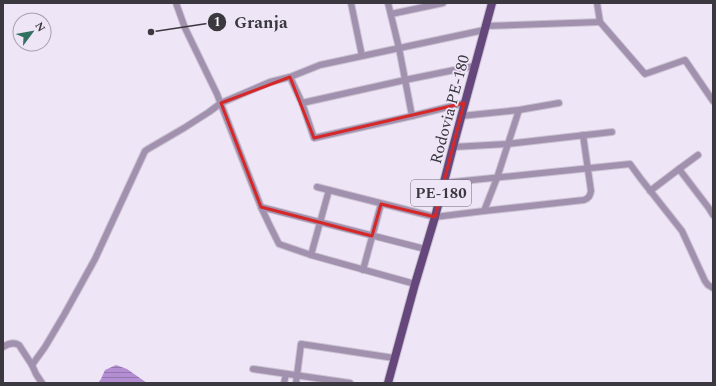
<svg xmlns="http://www.w3.org/2000/svg" width="716" height="386" viewBox="0 0 716 386" font-family="Spectral,serif">
  <style>
    .water { fill: url(#water-rules) }
    .lines { fill: none; stroke-linecap: round; stroke-linejoin: round }
    .minor-casing { stroke: #cac2d1; stroke-width: 8 }
    .major-casing { stroke: #cac2d1; stroke-width: 10 }
    .minor { stroke: #a191af; stroke-width: 6 }
    .major { stroke: #65477c; stroke-width: 8 }
    .marked { fill: none; stroke: #d62828; stroke-width: 3; stroke-linejoin: round }
    .labels { text-anchor: middle; stroke-width: 3.5; stroke-linejoin: round; paint-order: stroke }
    .shield { fill: #eee5f6; stroke: #716c76; stroke-width: 1 }
    .shield-label { font-size: 15px; font-weight: bold; fill: #3b383f }
    .street-label { font-size: 16px; fill: #3b383f; stroke: #eee5f6 }
    .leader { fill: none; stroke: #3b383f; stroke-width: 1.5 }
    .callout-dot { fill: #3b383f; stroke: #eee5f6; stroke-width: 1.5 }
    .mark-label { font-size: 12px; text-anchor: middle; font-weight: bold; fill: #fff }
    .callout-label { font-size: 17px; text-anchor: middle; font-weight: bold; fill: #3b383f; stroke: #eee5f6; stroke-width: 3.5; stroke-linejoin: round; paint-order: stroke }
  </style>
  <defs>
    <pattern id="water-rules" width="6" height="5" patternUnits="userSpaceOnUse"><rect width="6" height="5" fill="#b48ed3"/><path d="M0 2.5h6" fill="none" stroke="#9475ad"/></pattern>
  </defs>
  <rect width="100%" height="100%" fill="#eee5f6"/>
  <path class="water" d="M116,365L127,369L147,383H98L101,379L105,370Z"/>
  <g class="lines">
    <defs>
      <g id="minor">
        <path d="M176,3L185,28L217,94L261,207L270,226L279,244L311,255"/>
        <path d="M351,3L362,56"/>
        <path d="M388,3L399,48L412,116"/>
        <path d="M597,3L600,22L645,74L685,60L713,101"/>
        <path d="M391,14L443,3"/>
        <path d="M485,26L600,22"/>
        <path d="M290,77L320,65L484,30"/>
        <path d="M302,103L405,80L474,66"/>
        <path d="M461,116L519,110L559,103"/>
        <path d="M453,147L507,144L612,132"/>
        <path d="M679,169L698,155"/>
        <path d="M443,183L630,164L641,179L682,231L705,281L708,285L713,288"/>
        <path d="M317,187L435,217L484,211L497,178L519,110"/>
        <path d="M329,190L311,255L415,284"/>
        <path d="M650,191L679,169L708,207L713,215"/>
        <path d="M261,207L425,249"/>
        <path d="M484,211L584,200C589,198 590,196 591,191L583,135"/>
        <path d="M363,270L381,204"/>
        <path d="M3,347C9,343 14,342 19,345L32,365L36,374L42,383"/>
        <path d="M32,365L45,347L64,315L95,259L145,151L148,149L184,128L209,112L221,103L270,82L290,77L302,103L314,138L412,116L464,103"/>
        <path d="M253,369L350,383"/>
        <path d="M284,383L286,374"/>
        <path d="M296,383L301,344L394,358"/>
      </g>
      <path id="major" d="M388,383L415,284L435,217L453,147L492,3"/>
    </defs>
    <use href="#minor" class="minor-casing"/>
    <use href="#major" class="major-casing"/>
    <use href="#minor" class="minor"/>
    <use href="#major" class="major"/>
  </g>
  <path class="marked" d="M290,77L314,138L464,103L435,217L381,204L372,236L261,207L221,103Z"/>
  <g class="labels">
    <rect class="shield" x="411" y="180" width="60" height="26" rx="3"/>
    <g class="shield-label">
      <text x="441" y="198">PE-180</text>
    </g>
    <g class="street-label">
      <text transform="translate(449 109) rotate(-75)" y="6">Rodovia PE-180</text>
    </g>
  </g>
  <path class="leader" d="M151 32L217 22"/>
  <g class="callout-dot">
    <circle cx="151" cy="32" r="4"/>
    <circle cx="217" cy="22" r="10"/>
  </g>
  <g class="mark-label">
    <text x="217" y="26">1</text>
  </g>
  <g class="callout-label">
    <text x="261" y="28">Granja</text>
  </g>
  <rect width="716" height="386" fill="none" stroke="#3b383f" stroke-width="8"/>
  <g transform="translate(32 32) rotate(58)"><circle r="19" fill="#eee5f6" stroke="#a6a0ad"/>
  <path d="M0-3L7 15L0 10L-7 15Z" fill="#307160"/>
  <text y="-6" font-size="11" font-weight="bold" text-anchor="middle" fill="#3b383f">N</text>
  </g>
</svg>
